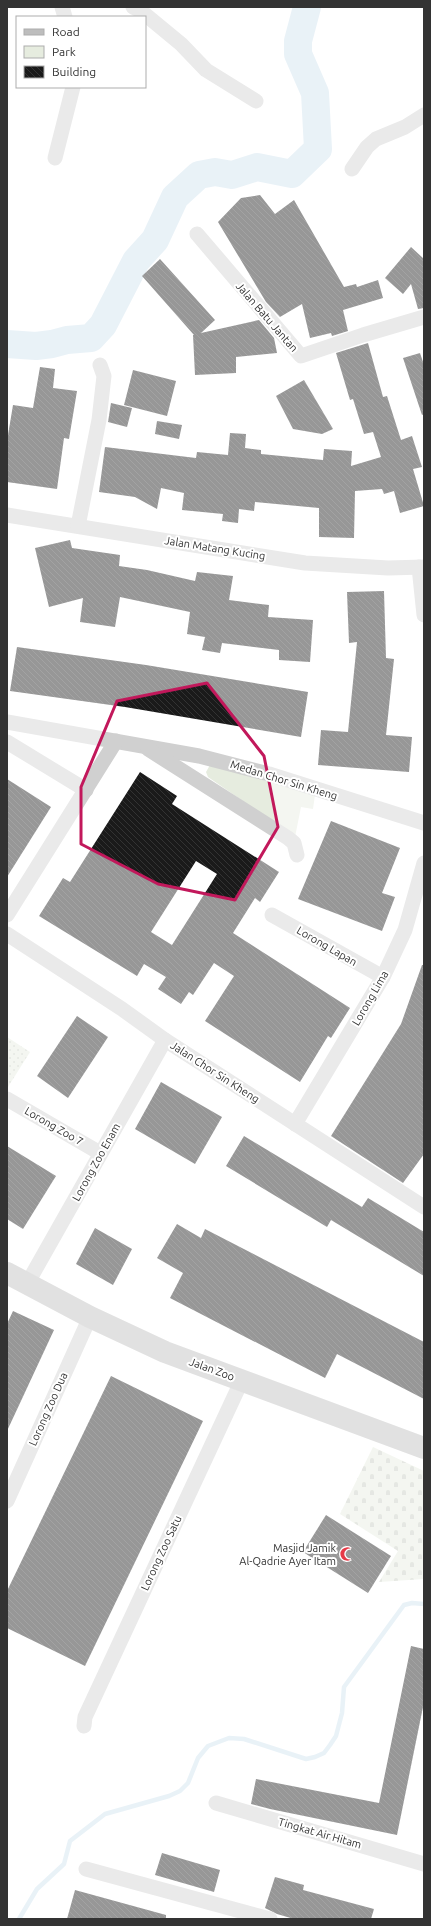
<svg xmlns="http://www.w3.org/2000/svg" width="431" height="1926" viewBox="0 0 431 1926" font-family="Ubuntu,sans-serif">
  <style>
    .green { fill: #e6ecdf }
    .cemetery { fill: url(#cemetery-stones) }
    .park { fill: url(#park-dots) }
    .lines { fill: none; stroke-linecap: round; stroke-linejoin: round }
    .stream { stroke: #cfe2ee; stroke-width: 4.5 }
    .river { stroke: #cfe2ee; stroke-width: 28 }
    .building { fill: url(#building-back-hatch); fill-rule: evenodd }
    .minor { stroke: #d0d0d0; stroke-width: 15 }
    .secondary { stroke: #bdbdbd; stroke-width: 22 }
    .marked { fill: none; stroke: #c2185b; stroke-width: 3; stroke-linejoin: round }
    .labels { text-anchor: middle; stroke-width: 4; stroke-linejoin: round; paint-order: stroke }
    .street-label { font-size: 11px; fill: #333; stroke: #fff }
    .poi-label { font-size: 11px; fill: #333; stroke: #fff; text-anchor: end }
  </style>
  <defs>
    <pattern id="cemetery-stones" width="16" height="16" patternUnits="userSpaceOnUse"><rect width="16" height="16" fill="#e6ecdf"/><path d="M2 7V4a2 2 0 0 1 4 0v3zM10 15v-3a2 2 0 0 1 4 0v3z" fill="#c6cbc0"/></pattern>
    <pattern id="park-dots" width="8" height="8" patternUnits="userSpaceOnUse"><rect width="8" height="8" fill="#e6ecdf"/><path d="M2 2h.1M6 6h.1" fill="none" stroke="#c6cbc0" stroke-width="1.8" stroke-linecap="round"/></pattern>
    <pattern id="building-back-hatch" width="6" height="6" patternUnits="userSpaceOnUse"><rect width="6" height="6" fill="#1a1a1a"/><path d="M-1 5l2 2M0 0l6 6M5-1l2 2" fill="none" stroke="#333"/></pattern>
  </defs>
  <rect width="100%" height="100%" fill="#fff"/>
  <path class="green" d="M210,765L315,795L313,809L301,807L295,837L208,777L206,772Z"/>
  <path class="cemetery" d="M373,1447L424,1471V1579L379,1582L398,1551L340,1514Z"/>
  <path class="park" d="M7,1037L30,1052L8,1087L7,1086Z"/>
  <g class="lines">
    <path class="stream" d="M19,1919L37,1889L64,1864L70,1841L105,1814L169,1796L180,1791L188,1783L198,1758L208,1746L229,1738L244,1739L306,1759L315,1757L324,1753L330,1745L336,1736L342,1713L344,1687L404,1605L412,1603L424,1604"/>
    <path class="river" d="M7,344L36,346L52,344L67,340L91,338L103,325L136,261L155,240L175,197L199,175L215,172L232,175L257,167L292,174L318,149L315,93L298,54V41L307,7"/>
  </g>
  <g class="building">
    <path d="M260,195L275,214L294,200L344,287L356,284L357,287L378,280L383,298L343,310L348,331L332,336L331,333L310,338L302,304L280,317L266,302L218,222L241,198Z"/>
    <path d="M411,247L424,259V308L418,309L411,284L403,294L385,278Z"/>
    <path d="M160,259L215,320L201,333L259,320L274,338L277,353L236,357V373L195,375L193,335H194L142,276Z"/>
    <path d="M368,343L383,397L387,396L401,440L412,436L422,467L413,469L424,506L400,513L394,491L384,494L382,489L355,491L354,538L319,537V508L255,502L254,511L239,509L238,523L222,521L223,514L182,510L184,493L161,488L157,509L135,497L99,492L105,447L196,458L197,452L228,455L230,433L246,434L245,448L261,450V454L323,460L324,449L352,451L351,466L381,457L373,432L364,434L353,399L350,400L336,353Z"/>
    <path d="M420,353L424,365V414L422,415L403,358Z"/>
    <path d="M40,367L55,369L53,388L77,391L69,439L64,438L57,489L7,482V441L13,405L33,408Z"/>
    <path d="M133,370L176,381L167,416L124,405Z"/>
    <path d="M304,380L333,429L322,434L293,429L276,396Z"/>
    <path d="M111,403L132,408L127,427L108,422Z"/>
    <path d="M157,421L182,425L179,439L155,434Z"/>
    <path d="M70,540L72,548L120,555L119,566L147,570L195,581L197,572L233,576L229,600L269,605L268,617L313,620L310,662L279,660V650L222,643L220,653L202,650L205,637L187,634L190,612L120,597L115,627L80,622L83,598L49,607L35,548Z"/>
    <path d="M384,591L386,658L394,659L386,735L412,737L409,772L318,765L321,730L348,732L357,642L349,643L347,592Z"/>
    <path d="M17,647L146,665L308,692L301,737L125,707L10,691Z"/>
    <path d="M140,772L177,796L172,804L279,872L260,902L255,898L233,933L350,1008L331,1038L328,1036L300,1082L205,1021L234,976L214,963L193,995L189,992L181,1004L158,989L166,977L144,964L137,976L39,916L63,878L70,882ZM196,861L217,874L172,945L151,932Z"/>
    <path d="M7,779L51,807L7,877Z"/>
    <path d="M331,821L400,848L382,893L395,897L382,931L298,899Z"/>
    <path d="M422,965H424V1154L403,1183L331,1136L401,1024Z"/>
    <path d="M77,1016L108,1037L68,1098L37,1076Z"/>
    <path d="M161,1082L222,1117L195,1164L135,1129Z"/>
    <path d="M244,1136L362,1207L368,1198L424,1232V1276L331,1220L327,1227L226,1166Z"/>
    <path d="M7,1146L56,1176L23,1229L7,1219Z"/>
    <path d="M177,1224L201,1238L205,1229L424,1342V1399L337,1354L325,1378L170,1298L183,1273L157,1258Z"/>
    <path d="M95,1228L132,1249L113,1285L76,1264Z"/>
    <path d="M13,1311L54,1330L7,1431V1324Z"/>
    <path d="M111,1376L203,1421L85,1666L7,1628V1591Z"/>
    <path d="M326,1515L391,1556L368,1593L303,1552Z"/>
    <path d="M411,1646L424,1649V1702L397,1835L270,1809L251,1804L256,1779L379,1803Z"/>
    <path d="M162,1853L220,1870L214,1892L155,1875Z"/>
    <path d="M275,1877L304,1885L303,1890L374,1909L371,1919H294L277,1914L265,1908Z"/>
    <path d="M75,1890L166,1915V1919H67Z"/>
  </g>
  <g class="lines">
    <g class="minor">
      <path d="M62,7L65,17"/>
      <path d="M133,7L141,11L181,44L206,70L256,101"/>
      <path d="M55,158L73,87"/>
      <path d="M352,169L367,147L376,139L405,127L424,115"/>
      <path d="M197,234L301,356L363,335L424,317"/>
      <path d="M7,515L305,563L388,568L424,567"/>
      <path d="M78,526L99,420L104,376L100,365"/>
      <path d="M419,567L424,615"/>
      <path d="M7,722L199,756L269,774L424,823"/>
      <path d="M7,742L86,790"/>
      <path d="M148,749L288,838L294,843L297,855"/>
      <path d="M7,915L116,741"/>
      <path d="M272,915L383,977"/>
      <path d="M7,934L122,1009L165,1040L424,1207"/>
      <path d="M7,1099L100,1153"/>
      <path d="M295,1124L383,977L405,930L424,863"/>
      <path d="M27,1284L165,1040"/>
      <path d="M7,1501L90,1317"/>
      <path d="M84,1726L85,1717L242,1380"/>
      <path d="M216,1803L424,1864"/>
      <path d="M86,1869L270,1919"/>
    </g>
    <path class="secondary" d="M7,1273L90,1317L165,1352L424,1448"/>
  </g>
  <path d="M0 0H431V1926H0ZM207,683L264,756L278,827L235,900L158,884L81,844V787L117,701Z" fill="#fff" fill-opacity=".55" fill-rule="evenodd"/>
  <path class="marked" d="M207,683L264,756L278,827L235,900L158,884L81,844V787L117,701Z"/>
  <defs>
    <symbol id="mosque-bare" viewBox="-9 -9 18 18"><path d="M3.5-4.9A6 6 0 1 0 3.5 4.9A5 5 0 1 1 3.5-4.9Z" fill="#e63946" stroke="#fff" stroke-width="2.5" paint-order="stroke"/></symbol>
  </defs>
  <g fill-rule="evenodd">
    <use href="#mosque-bare" x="337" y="1544" width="20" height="20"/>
  </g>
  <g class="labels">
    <g class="street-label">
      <text transform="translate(267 317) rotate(49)" y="4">Jalan Batu Jantan</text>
      <text transform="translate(215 548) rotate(9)" y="4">Jalan Matang Kucing</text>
      <text transform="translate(284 780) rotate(17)" y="4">Medan Chor Sin Kheng</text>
      <text transform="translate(327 946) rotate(30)" y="4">Lorong Lapan</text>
      <text transform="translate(370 998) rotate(-60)" y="4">Lorong Lima</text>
      <text transform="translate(215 1072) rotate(33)" y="4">Jalan Chor Sin Kheng</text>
      <text transform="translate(54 1126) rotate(30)" y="4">Lorong Zoo 7</text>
      <text transform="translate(96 1162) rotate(-61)" y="4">Lorong Zoo Enam</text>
      <text transform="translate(212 1369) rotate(20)" y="4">Jalan Zoo</text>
      <text transform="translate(48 1409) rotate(-66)" y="4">Lorong Zoo Dua</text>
      <text transform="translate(161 1553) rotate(-65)" y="4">Lorong Zoo Satu</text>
      <text transform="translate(320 1833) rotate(16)" y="4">Tingkat Air Hitam</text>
    </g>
    <g class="poi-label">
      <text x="336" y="1552">Masjid Jamik<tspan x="336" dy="13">Al-Qadrie Ayer Itam</tspan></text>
    </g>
  </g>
  <rect width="431" height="1926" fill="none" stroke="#333333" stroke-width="16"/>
  <rect x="16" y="16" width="130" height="72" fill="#ffffff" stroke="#adadad"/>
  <rect x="24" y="29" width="20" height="6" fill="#bdbdbd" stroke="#adadad"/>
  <text x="52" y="36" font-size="12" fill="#333333">Road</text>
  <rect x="24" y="46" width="20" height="12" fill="#e6ecdf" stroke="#adadad"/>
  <text x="52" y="56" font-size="12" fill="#333333">Park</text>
  <rect x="24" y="66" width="20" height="12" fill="url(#building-back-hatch)" stroke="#adadad"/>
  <text x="52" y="76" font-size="12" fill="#333333">Building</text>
</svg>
